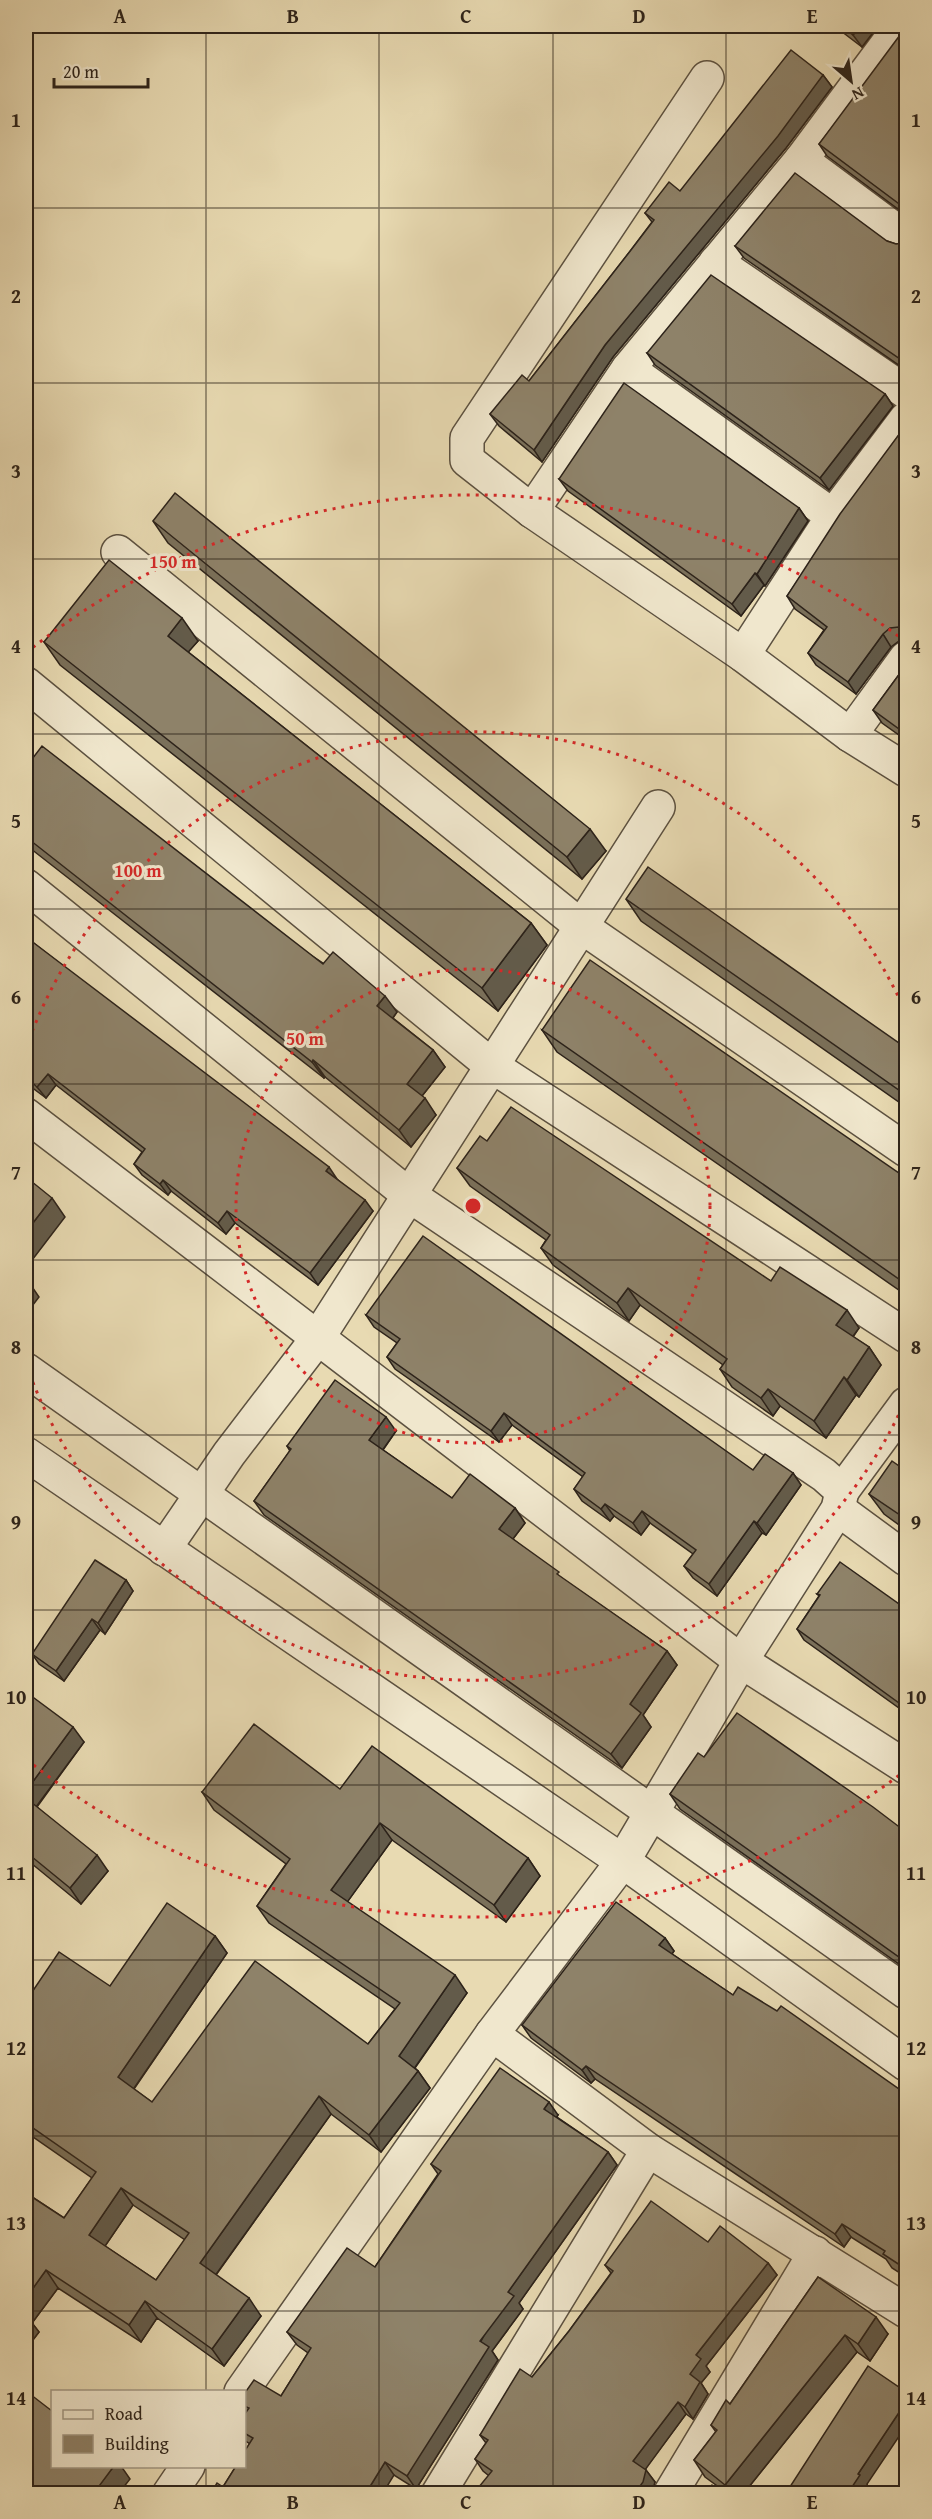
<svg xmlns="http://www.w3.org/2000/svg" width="932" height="2519" viewBox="0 0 932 2519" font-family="'Gentium Book Plus',serif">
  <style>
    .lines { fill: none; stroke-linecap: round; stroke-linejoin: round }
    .minor-casing { stroke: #5c5140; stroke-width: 36 }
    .minor { stroke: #f0e7cd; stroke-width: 33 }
    .wall { fill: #7a705a; stroke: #2d231a; stroke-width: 1.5; fill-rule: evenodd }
    .shaded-wall { fill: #635b4a; stroke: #2d231a; stroke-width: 1.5 }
    .building { fill: #8e8269; stroke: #2d231a; stroke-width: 1.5; fill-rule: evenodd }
    .grid { fill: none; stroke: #2d231a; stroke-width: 1.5; stroke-opacity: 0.55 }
    .ring { fill: none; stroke: #d62828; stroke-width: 3; stroke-dasharray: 3 6 }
    .centre { fill: #d62828; stroke: #f0e7cd; stroke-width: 3 }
    .ring-label { font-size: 18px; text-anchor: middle; font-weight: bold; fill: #d62828; stroke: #f0e7cd; stroke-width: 6; stroke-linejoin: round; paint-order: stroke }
    .neatline { fill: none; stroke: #2d231a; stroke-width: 2 }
    .grid-label { font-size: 20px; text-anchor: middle; font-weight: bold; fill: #2d231a }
  </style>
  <rect width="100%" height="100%" fill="#e8dab2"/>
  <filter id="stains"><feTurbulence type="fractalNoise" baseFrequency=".00333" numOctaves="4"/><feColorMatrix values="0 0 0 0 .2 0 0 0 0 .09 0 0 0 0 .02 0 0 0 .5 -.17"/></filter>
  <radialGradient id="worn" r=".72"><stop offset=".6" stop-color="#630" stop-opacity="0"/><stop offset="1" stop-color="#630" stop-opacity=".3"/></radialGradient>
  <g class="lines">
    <defs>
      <g id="minor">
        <path d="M707,78L467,438V460L532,511L743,655L850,735L906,770"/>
        <path d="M801,160L906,238"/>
        <path d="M716,262L906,392"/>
        <path d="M628,369L833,516"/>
        <path d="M532,511L628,369L801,160L897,31L905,26"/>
        <path d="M118,552L582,927L906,1150"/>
        <path d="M743,655L833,516L906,419"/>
        <path d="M26,684L492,1066L906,1336"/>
        <path d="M850,735L906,658"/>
        <path d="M26,886L409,1195L824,1475L842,1491L838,1509L741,1661L623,1861L492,2034L241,2392"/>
        <path d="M26,1115L741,1661L906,1767"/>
        <path d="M26,1370L906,1992"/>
        <path d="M26,1454L628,1865L906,2064"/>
        <path d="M842,1491L906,1404"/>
        <path d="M838,1509L906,1559"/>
        <path d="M164,1549L229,1454L317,1339L658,807"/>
        <path d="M492,2034L648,2150L906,2311"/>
        <path d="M169,2494L188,2466"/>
        <path d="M438,2494L648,2150"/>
        <path d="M670,2494L815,2253"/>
      </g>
    </defs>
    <use href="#minor" class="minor-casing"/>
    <use href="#minor" class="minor"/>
  </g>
  <g class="wall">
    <path d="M835,26H878L862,47L837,28Z"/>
    <path d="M906,34V215L827,156L819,144Z"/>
    <path d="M823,75L832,87L786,148L613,357L542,462L499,426L490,414L529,381L631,250L652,222L645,213L680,191Z"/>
    <path d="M887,241L896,244L904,243L906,241V370L744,258L735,246Z"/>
    <path d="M647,353L885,394L893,406L829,490L655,365Z"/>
    <path d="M906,425V640L899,641L891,647L856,694L816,665L808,653L824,630L795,609L787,596Z"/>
    <path d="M559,479L799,508L808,521L765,586L764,585L741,616L568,491Z"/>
    <path d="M153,521L606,851L582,879L168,543Z"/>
    <path d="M198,641L188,652L531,923L547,945L498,1011L60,665L44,642Z"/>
    <path d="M906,665V740L882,723L873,710Z"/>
    <path d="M26,767L397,1012L393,1018L433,1050L445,1067L422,1096L436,1115L411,1147L325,1077L324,1078L26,845Z"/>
    <path d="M626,899L906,1048V1107L641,921Z"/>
    <path d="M26,937L337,1179L373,1211L318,1285L235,1223L226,1234L171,1191L168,1195L142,1175L134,1164L142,1152L56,1085L46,1098L26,1083Z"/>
    <path d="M542,1030L906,1178V1295L557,1052Z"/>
    <path d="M487,1141L771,1281L859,1328L853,1337L869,1347L881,1365L859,1397L856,1395L826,1438L780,1406L773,1416L732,1387L720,1369L723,1365L640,1305L629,1321L553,1265L541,1248L546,1240L470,1186L457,1168Z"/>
    <path d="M366,1315L753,1470L793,1473L801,1485L766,1535L762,1533L717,1596L693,1578L684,1566L693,1554L650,1523L641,1535L614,1516L610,1521L582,1501L574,1489L583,1477L512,1425L499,1442L395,1369L387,1357L397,1343L374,1327Z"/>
    <path d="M396,1431L383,1450L452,1498L515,1508L525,1523L513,1539L563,1579L667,1651L677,1665L643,1715L651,1727L622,1768L264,1515L254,1501L290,1451L287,1446Z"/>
    <path d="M906,1471V1530L884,1514L869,1494Z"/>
    <path d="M126,1580L133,1591L105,1634L100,1630L64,1681L39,1664L32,1654Z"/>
    <path d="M817,1594L906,1609V1713L804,1640L797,1629L819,1596Z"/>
    <path d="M26,1692L84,1742L37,1807L108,1871L81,1904L26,1859Z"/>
    <path d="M704,1757L906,1832V1969L680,1809L670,1794Z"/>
    <path d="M340,1789L528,1858L540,1876L506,1922L392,1840L347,1902L467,1993L415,2068L418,2071L430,2088L381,2152L331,2114L216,2275L261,2316L224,2366L157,2318L141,2342L58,2288L32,2323L39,2332L26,2349V2193L64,2218L92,2178L26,2132V2001L110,1986L215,1936L227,1953L134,2089L152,2102L368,2044L395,2009L269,1923L257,1906L286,1864L214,1810L202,1792ZM133,2205L185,2240L156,2280L105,2246Z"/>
    <path d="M665,1938L674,1951L672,1954L733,1995L906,2094V2277L892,2268L886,2259L851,2237L844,2247L595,2079L591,2083L531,2038L522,2025Z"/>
    <path d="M558,2115L557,2117L608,2152L617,2165L519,2303L523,2309L492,2351L498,2360L416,2489L394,2475L223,2487L250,2444L244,2440V2392L281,2396L308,2353L297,2345L287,2332L375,2267L438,2174L431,2164Z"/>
    <path d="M708,2242L768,2263L777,2275L706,2366L710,2372L701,2383L708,2394L693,2419L686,2414L645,2469L655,2482L488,2475L483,2471L475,2459L486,2443L480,2435L532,2377L569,2331L611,2273L605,2265Z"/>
    <path d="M818,2277L888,2334L870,2361L857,2352L744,2493H727L705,2477L694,2460L716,2432L711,2425L730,2404Z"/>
  </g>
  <g class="shaded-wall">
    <path d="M860,26H878L862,47L853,35Z"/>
    <path d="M823,75L832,87L786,148L613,357L542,462L534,450L605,345Z"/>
    <path d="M885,394L893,406L829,490L820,478Z"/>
    <path d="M799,508L808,521L765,586L757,574Z"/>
    <path d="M755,573L764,585L741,616L732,604Z"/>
    <path d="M182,618L198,641L183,658L168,636Z"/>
    <path d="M883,634L891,647L856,694L848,682Z"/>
    <path d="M590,829L606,851L582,879L567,857Z"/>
    <path d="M531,923L547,945L498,1011L482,988Z"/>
    <path d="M385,996L397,1012L389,1023L377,1006Z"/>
    <path d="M433,1050L445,1067L418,1101L407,1084Z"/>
    <path d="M313,1060L325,1077L324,1078L312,1062Z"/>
    <path d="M48,1074L56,1085L46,1098L37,1087Z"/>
    <path d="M425,1098L436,1115L411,1147L399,1130Z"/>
    <path d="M329,1167L337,1179L326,1171Z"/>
    <path d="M163,1180L171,1191L168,1195L160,1184Z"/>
    <path d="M52,1198L65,1217L26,1268V1232Z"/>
    <path d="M365,1200L373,1211L318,1285L310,1273Z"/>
    <path d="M227,1211L235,1223L226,1234L218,1223Z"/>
    <path d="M26,1278L39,1297L26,1314Z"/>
    <path d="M628,1288L640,1305L629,1321L617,1303Z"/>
    <path d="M847,1310L859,1328L848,1343L836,1325Z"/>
    <path d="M869,1347L881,1365L859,1397L847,1380Z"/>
    <path d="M844,1377L856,1395L826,1438L814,1421Z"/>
    <path d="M768,1389L780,1406L773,1416L761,1398Z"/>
    <path d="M504,1413L512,1425L499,1442L491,1431Z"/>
    <path d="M386,1417L396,1431L379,1455L369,1440Z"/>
    <path d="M793,1473L801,1485L766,1535L757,1523Z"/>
    <path d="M605,1504L614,1516L610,1521L601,1509Z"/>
    <path d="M515,1508L525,1523L509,1544L499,1529Z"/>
    <path d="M642,1511L650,1523L641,1535L633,1523Z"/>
    <path d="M754,1521L762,1533L717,1596L709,1584Z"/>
    <path d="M126,1580L133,1591L105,1634L98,1623Z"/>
    <path d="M92,1619L100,1630L64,1681L56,1671Z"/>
    <path d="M667,1651L677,1665L643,1715L651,1727L622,1768L611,1754L630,1704Z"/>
    <path d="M73,1727L84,1742L33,1811L26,1800V1791Z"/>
    <path d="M380,1823L392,1840L343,1908L331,1890Z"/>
    <path d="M97,1855L108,1871L81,1904L70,1888Z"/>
    <path d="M528,1858L540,1876L506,1922L494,1905Z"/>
    <path d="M215,1936L227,1953L130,2094L118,2077Z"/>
    <path d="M665,1938L674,1951L668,1959L659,1945Z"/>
    <path d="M455,1975L467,1993L411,2073L399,2056Z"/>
    <path d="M586,2066L595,2079L591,2083L582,2070Z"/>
    <path d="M418,2071L430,2088L381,2152L369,2135Z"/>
    <path d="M319,2096L331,2114L212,2280L200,2263Z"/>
    <path d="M549,2102L558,2115L553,2122L544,2109Z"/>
    <path d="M608,2152L617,2165L519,2303L523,2309L492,2351L498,2360L416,2489L407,2476L508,2292Z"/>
    <path d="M121,2188L133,2205L101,2252L89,2235Z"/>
    <path d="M842,2224L851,2237L844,2247L835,2234Z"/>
    <path d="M768,2263L777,2275L706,2366L710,2372L701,2383L708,2394L693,2419L685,2407L690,2374L696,2355Z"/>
    <path d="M46,2270L58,2288L32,2323L39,2332L26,2349V2298Z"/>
    <path d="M249,2298L261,2316L224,2366L212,2349Z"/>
    <path d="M145,2301L157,2318L141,2342L129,2325Z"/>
    <path d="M876,2317L888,2334L870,2361L858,2344Z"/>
    <path d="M845,2335L857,2352L744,2493H731L725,2485Z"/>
    <path d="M678,2402L686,2414L642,2474L633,2461Z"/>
    <path d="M906,2402V2426L867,2484L868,2487L864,2493H848L858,2474Z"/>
    <path d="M385,2462L394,2475L383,2493H366Z"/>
    <path d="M114,2466H121L130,2479L119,2493H93Z"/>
    <path d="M646,2470L655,2482L652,2493H635Z"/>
  </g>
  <g class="building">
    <path d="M841,26H860L853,35Z"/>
    <path d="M903,31L906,34V209L819,144Z"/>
    <path d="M791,50L823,75L778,136L605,345L534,450L490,414L522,375L529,381L631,250L654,220L645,213L669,182L680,191Z"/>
    <path d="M795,173L887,241L896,244L904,243L906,241V363L735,246Z"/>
    <path d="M711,275L885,394L820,478L647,353Z"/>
    <path d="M624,383L799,508L757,574L755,573L732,604L559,479Z"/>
    <path d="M906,425V630L899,627L890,628L883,634L848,682L808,653L827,627L787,596L840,514Z"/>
    <path d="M175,493L590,829L567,857L153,521Z"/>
    <path d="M109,560L182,618L168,636L531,923L482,988L44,642Z"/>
    <path d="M906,665V734L873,710Z"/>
    <path d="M42,746L323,964L333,952L385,996L377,1006L433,1050L407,1084L425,1098L399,1130L313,1060L312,1062L26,837V767Z"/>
    <path d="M648,867L906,1048V1095L626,899Z"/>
    <path d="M26,937L329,1167L326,1171L365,1200L310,1273L227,1211L218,1223L163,1180L160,1184L134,1164L145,1149L48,1074L37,1087L26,1077Z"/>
    <path d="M590,960L906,1178V1284L542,1030Z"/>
    <path d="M511,1107L771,1281L780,1267L847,1310L836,1325L869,1347L847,1380L844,1377L814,1421L768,1389L761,1398L720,1369L727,1359L628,1288L617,1303L541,1248L550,1235L457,1168L480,1136L487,1141Z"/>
    <path d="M26,1177L52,1198L26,1232Z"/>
    <path d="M423,1236L753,1470L765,1454L793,1473L757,1523L754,1521L709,1584L684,1566L696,1550L642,1511L633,1523L605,1504L601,1509L574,1489L585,1473L504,1413L491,1431L387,1357L400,1339L366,1315Z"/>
    <path d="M335,1380L386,1417L369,1440L452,1498L470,1474L515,1508L499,1529L559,1572L557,1574L667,1651L630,1704L641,1713L611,1754L254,1501L291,1449L287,1446Z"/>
    <path d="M892,1461L906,1471V1519L869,1494Z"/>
    <path d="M95,1560L126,1580L98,1623L92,1619L56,1671L32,1654Z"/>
    <path d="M840,1562L906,1609V1708L797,1629L820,1595L817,1594Z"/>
    <path d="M26,1692L73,1727L26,1791Z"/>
    <path d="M737,1713L873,1807L906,1832V1962L670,1794L698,1753L704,1757Z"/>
    <path d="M254,1724L340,1789L372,1746L528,1858L494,1905L380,1823L331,1890L455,1975L399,2056L418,2071L369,2135L319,2096L200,2263L249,2298L212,2349L145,2301L129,2325L46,2270L26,2298V2193L64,2218L96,2172L26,2123V2001L59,1952L110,1986L167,1903L215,1936L118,2077L152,2102L255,1961L368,2044L400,2003L257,1906L290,1859L202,1792ZM121,2188L189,2233L156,2280L89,2235Z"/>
    <path d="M26,1798L97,1855L70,1888L26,1852Z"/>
    <path d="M616,1902L665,1938L659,1945L733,1995L738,1987L777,2011L781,2006L906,2094V2269L883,2254L885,2251L842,2224L835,2234L586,2066L582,2070L522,2025Z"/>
    <path d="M500,2068L549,2102L544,2109L608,2152L508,2292L514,2296L480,2341L489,2347L407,2476L385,2462L366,2493H211L217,2483L223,2487L236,2466H244V2452L253,2438L244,2433V2415L249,2408L244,2406V2392L247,2390L254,2380L281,2396L311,2348L287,2332L347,2248L375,2267L441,2171L431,2164Z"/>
    <path d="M651,2201L708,2242L720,2226L768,2263L696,2355L701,2359L690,2374L700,2382L685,2407L678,2402L633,2461L646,2470L643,2482L635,2493H474L492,2471L475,2459L488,2440L480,2435L520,2369L532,2377L569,2331L613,2271L605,2265Z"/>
    <path d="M818,2277L876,2317L858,2344L845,2335L725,2485L694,2460L717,2430L711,2425L726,2400L730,2404Z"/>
    <path d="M868,2366L906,2392V2402L858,2474L860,2475L848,2493H786Z"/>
    <path d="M26,2391L52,2411V2466H114L94,2493H26Z"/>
    <path d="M712,2485L723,2493H706Z"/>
    <path d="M177,2490L183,2493H173Z"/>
  </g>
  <path class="grid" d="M206,26V2392M379,26V2494M553,26V2494M726,26V2494M26,208H906M26,383H906M26,559H906M26,734H906M26,909H906M26,1084H906M26,1260H906M26,1435H906M26,1610H906M26,1785H906M26,1960H906M26,2136H906M26,2311H906M206,2466V2494"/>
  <g class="ring">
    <circle cx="473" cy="1206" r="237"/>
    <path d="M906 1399A474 474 0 0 1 26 1364M26 1048A474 474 0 0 1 906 1013"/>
    <path d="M906 1770A711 711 0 0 1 26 1759M26 653A711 711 0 0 1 906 642"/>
  </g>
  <circle cx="473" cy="1206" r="9" class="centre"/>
  <g class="ring-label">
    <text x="173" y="568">150 m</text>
    <text x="138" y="877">100 m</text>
    <text x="305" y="1045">50 m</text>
  </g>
  <rect width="932" height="2519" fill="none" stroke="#e8dab2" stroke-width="66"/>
  <rect x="51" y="2390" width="195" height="78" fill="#f0e7cd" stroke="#a29985" stroke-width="1.5"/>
  <rect x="63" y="2410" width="30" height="9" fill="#f0e7cd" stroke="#a29985" stroke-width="1.5"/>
  <text x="105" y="2420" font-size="18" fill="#2d231a">Road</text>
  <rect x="63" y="2435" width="30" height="18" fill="#8e8269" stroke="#a29985" stroke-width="1.5"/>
  <text x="105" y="2450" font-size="18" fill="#2d231a">Building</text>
  <g transform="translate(851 81) rotate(151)" stroke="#f0e7cd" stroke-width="4.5" paint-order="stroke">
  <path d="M0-4.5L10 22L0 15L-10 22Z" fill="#2d231a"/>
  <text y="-9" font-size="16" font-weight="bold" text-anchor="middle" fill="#2d231a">N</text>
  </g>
  <path d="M54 78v9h94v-9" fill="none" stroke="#2d231a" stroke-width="3"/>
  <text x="63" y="78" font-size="18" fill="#2d231a" stroke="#f0e7cd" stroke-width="4.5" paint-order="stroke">20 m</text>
  <rect x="33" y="33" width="866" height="2453" class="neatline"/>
  <g class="grid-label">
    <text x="120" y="23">A</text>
    <text x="293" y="23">B</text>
    <text x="466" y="23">C</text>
    <text x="639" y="23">D</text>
    <text x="812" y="23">E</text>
    <text x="16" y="127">1</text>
    <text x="916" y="127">1</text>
    <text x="16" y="303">2</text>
    <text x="916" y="303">2</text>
    <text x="16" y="478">3</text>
    <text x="916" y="478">3</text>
    <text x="16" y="653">4</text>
    <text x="916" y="653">4</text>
    <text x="16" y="828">5</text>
    <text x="916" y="828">5</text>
    <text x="16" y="1004">6</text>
    <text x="916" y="1004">6</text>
    <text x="16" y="1179">7</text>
    <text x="916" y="1179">7</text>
    <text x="16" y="1354">8</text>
    <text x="916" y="1354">8</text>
    <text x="16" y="1529">9</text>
    <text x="916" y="1529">9</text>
    <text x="16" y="1704">10</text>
    <text x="916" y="1704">10</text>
    <text x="16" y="1880">11</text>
    <text x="916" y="1880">11</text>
    <text x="16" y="2055">12</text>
    <text x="916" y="2055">12</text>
    <text x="16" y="2230">13</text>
    <text x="916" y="2230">13</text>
    <text x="16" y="2405">14</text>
    <text x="916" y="2405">14</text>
    <text x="120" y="2509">A</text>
    <text x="293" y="2509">B</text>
    <text x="466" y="2509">C</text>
    <text x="639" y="2509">D</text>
    <text x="812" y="2509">E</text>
  </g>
  <rect width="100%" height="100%" filter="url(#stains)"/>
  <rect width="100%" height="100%" fill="url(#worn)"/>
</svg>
